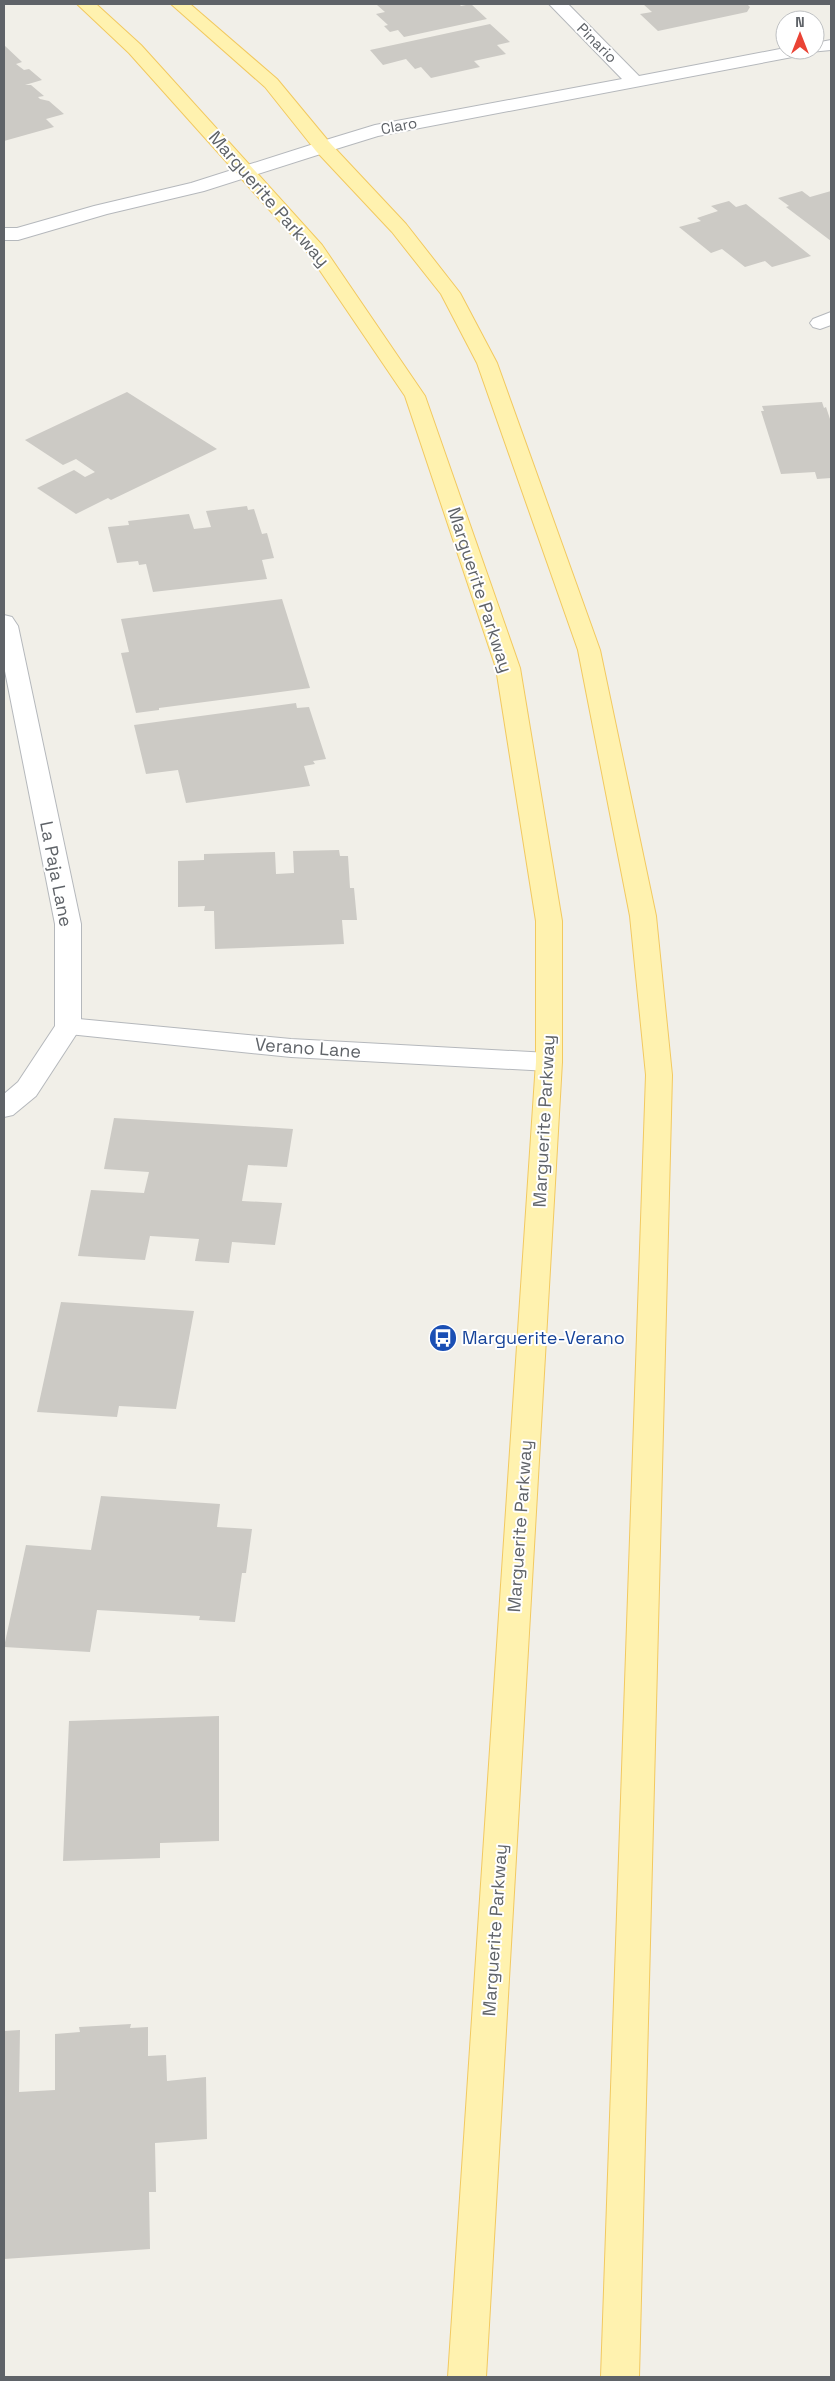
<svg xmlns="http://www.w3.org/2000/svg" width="835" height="2381" viewBox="0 0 835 2381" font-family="'Space Grotesk',sans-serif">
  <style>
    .building { fill: #cccac5 }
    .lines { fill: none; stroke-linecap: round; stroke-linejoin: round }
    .service-casing { stroke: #b5b8bc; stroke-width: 2 }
    .minor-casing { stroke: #b5b8bc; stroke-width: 2 }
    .tertiary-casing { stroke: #b5b8bc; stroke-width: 2 }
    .primary-casing { stroke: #f2c960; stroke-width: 2 }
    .service { fill: #fff; fill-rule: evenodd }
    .minor { fill: #fff; fill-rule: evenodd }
    .tertiary { fill: #fff; fill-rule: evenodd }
    .primary { fill: #fff2af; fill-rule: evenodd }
    .labels { text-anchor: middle; stroke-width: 4; stroke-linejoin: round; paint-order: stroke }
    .far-street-label { font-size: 15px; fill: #5f6368; stroke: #fff }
    .street-label { font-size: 18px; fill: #5f6368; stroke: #fff }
    .transit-label { font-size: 18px; fill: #164399; stroke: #fff; text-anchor: start }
  </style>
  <rect width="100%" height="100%" fill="#f1efe8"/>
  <g class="building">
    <path d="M383,4H459L461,6L471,4L487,19L404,37L398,30L390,32L384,26L388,25L376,14L385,12L377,5Z"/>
    <path d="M643,4H747L750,7L747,12L658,31L640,14L652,12Z"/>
    <path d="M490,24L510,42L497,45L506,54L474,61L480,67L431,78L421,67L415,69L406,59L383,65L370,50Z"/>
    <path d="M4,45L22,62L16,64L24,70L29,69L42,80L25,85H31L44,96L38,97L40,99L49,101L64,114L46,119L54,127L4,141Z"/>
    <path d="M802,191L810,197L831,191V241L786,207L789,206L778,198Z"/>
    <path d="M729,201L736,207L746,204L811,256L772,267L765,261L745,267L722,249L711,253L679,227L701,221L697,218L718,211L711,206Z"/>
    <path d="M127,392L217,449L111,500L108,498L76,514L37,488L74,470L85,477L95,472L76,459L63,465L25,440Z"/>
    <path d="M822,402L824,408L826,407L831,422V478L817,479L815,472L781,474L761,411H764L762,406Z"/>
    <path d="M247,506L248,510L254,509L262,534L267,533L274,558L262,560L267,579L153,592L146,564L139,565L138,561L117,563L108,527L129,525L128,521L189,514L194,529L211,527L206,511Z"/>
    <path d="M282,599L310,688L159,708V710L136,713L121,653L129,652L121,619Z"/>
    <path d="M296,703L297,708L309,707L326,759L313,761L315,764L304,766L310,786L186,803L178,770L146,774L134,725Z"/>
    <path d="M339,850L340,856H348L350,888H354L357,920H342L344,944L215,949L214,911H204L205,906L178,907V861L204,860V854L275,852L276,874L294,873L293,851Z"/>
    <path d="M114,1118L293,1129L287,1167L248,1165L242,1201L282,1203L275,1245L232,1242L229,1263L195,1261L199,1239L150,1236L145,1260L78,1256L91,1190L144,1193L149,1172L104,1169Z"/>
    <path d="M61,1302L194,1311L176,1409L119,1406L117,1417L37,1412Z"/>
    <path d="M101,1496L220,1504L217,1527L252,1529L246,1573H242L235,1622L199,1620L200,1616L97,1610L90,1652L4,1647L26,1545L91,1550Z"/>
    <path d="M219,1716V1841L160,1843V1858L63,1861L69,1721Z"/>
    <path d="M131,2024L130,2028L148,2027V2056L166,2055L167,2081L206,2077L207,2139L155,2143L156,2192H149L150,2249L4,2259V2031L20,2030L19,2092L55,2090V2034L80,2032L79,2027Z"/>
  </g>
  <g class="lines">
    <defs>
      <path id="service" d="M323,141L330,143L332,147L330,151L204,191L107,214L18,240H4V228H17L94,206L191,183Z"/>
      <g id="minor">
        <path d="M549,4H568L639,76L785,48V50H815V43L831,40V50L810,52L803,55L378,136L323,153L316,151L314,147L316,143L375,125L622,79Z"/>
        <path d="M831,312V325L820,329L813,327L810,323L813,319Z"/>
        <path d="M4,615L12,617L18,626L81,924V1027L36,1096L13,1115L4,1117V1094L18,1082L55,1026V924L4,666Z"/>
      </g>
      <path id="tertiary" d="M68,1018L291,1039L549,1053L558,1056L562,1062L558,1068L549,1071L291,1057L59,1033L55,1027L59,1021Z"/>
      <g id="primary">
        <path d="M77,4H96L141,45L322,245L425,396L520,668L562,921V1062L486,2377H448L536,1062V921L496,668L405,396L308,253L129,53Z"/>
        <path d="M171,4H190L277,79L330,143L406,224L460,293L497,363L600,650L656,916L672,1075L639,2377H601L646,1075L630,916L578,650L477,363L441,294L392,232L316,151L265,87Z"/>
      </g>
    </defs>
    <use href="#service" class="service-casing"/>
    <use href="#minor" class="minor-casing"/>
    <use href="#tertiary" class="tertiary-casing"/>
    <use href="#primary" class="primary-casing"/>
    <use href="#service" class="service"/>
    <use href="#minor" class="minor"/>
    <use href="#tertiary" class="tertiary"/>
    <use href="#primary" class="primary"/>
  </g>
  <defs>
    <symbol id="bus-disc" viewBox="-11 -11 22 22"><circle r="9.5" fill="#1a4fb4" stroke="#fff"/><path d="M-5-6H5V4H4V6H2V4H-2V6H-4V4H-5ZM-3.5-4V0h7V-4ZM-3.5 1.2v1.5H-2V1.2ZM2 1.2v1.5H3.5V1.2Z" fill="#fff"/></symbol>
  </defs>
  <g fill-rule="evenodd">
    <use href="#bus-disc" x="427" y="1322" width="32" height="32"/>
  </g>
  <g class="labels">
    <g class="far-street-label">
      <text transform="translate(597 43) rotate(45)" y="5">Pinario</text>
      <text transform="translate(399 126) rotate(-11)" y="5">Claro</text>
    </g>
    <g class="street-label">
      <text transform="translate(269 199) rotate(49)" y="6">Marguerite Parkway</text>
      <text transform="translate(480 590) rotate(72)" y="6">Marguerite Parkway</text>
      <text transform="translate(56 874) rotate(79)" y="6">La Paja Lane</text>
      <text transform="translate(308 1048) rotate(4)" y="6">Verano Lane</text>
      <text transform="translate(544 1121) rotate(-87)" y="6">Marguerite Parkway</text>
      <text transform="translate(520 1526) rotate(-86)" y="6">Marguerite Parkway</text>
      <text transform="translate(495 1930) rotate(-86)" y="6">Marguerite Parkway</text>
    </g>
    <g class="transit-label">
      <text x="462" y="1344">Marguerite-Verano</text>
    </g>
  </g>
  <rect width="835" height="2381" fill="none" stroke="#5f6368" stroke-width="10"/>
  <g transform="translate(800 35)"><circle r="24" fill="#ffffff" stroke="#bfc1c3"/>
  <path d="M0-4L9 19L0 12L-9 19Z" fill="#ea4335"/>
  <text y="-8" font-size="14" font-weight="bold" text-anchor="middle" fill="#5f6368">N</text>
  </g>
</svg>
